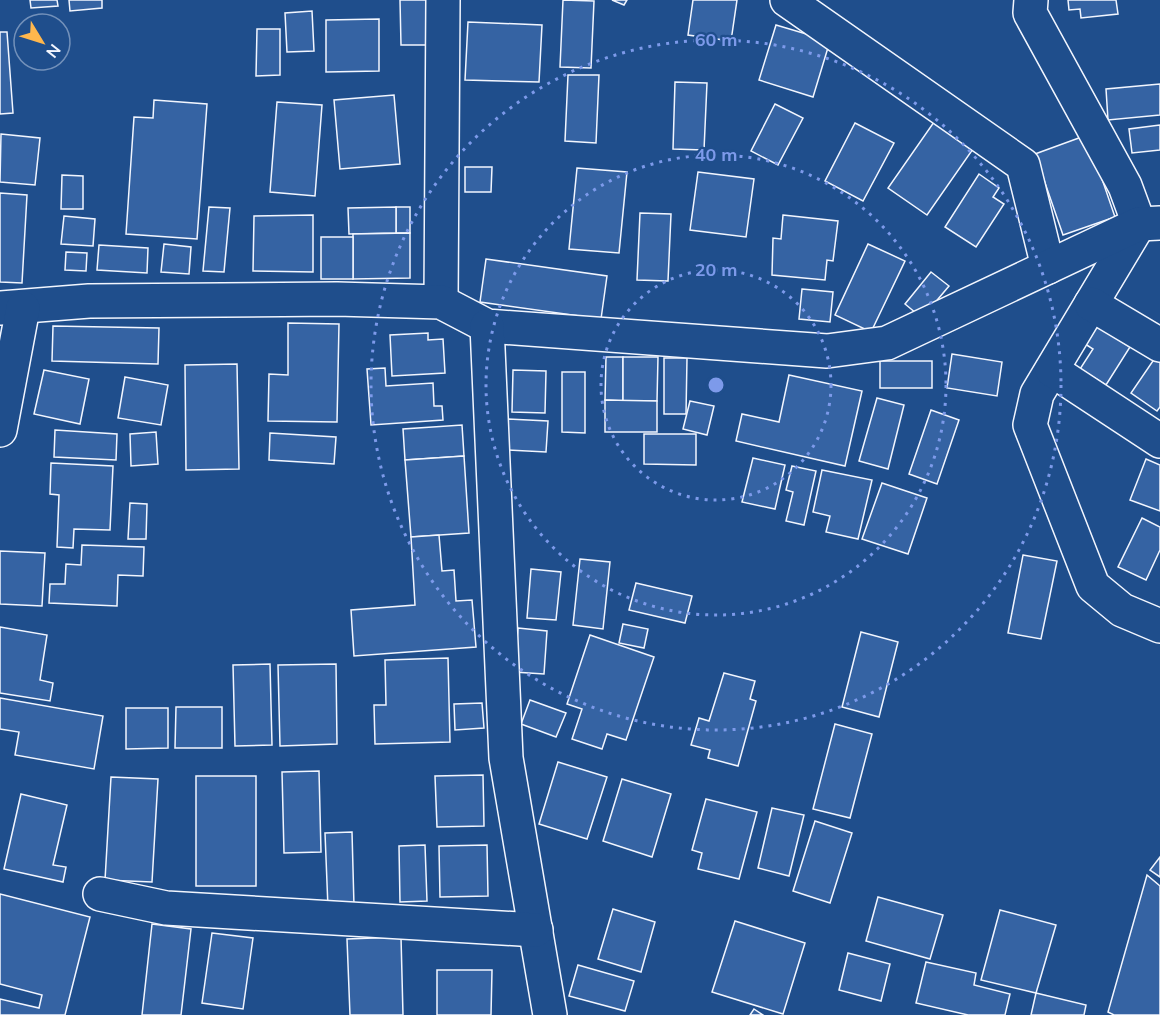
<svg xmlns="http://www.w3.org/2000/svg" width="1160" height="1015" viewBox="0 0 1160 1015" font-family="Mulish,sans-serif">
  <style>
    .building { fill: #3563a3; stroke: #f2f6ff; stroke-width: 1.5 }
    .lines { fill: none; stroke-linecap: round; stroke-linejoin: round }
    .minor-casing { stroke: #f2f6ff; stroke-width: 36 }
    .minor { stroke: #1f4e8c; stroke-width: 33 }
    .ring { fill: none; stroke: #7d9aea; stroke-width: 3; stroke-dasharray: 3 6 }
    .centre { fill: #7d9aea; stroke: #1f4e8c; stroke-width: 3 }
    .ring-label { font-size: 18px; text-anchor: middle; font-weight: bold; fill: #7d9aea; stroke: #1f4e8c; stroke-width: 4.5; stroke-linejoin: round; paint-order: stroke }
  </style>
  <rect width="100%" height="100%" fill="#1f4e8c"/>
  <g class="building">
    <path d="M30,0H57L58,6L31,8Z"/>
    <path d="M69,0H102V8L70,11Z"/>
    <path d="M400,0H426V45H401Z"/>
    <path d="M563,0L594,1L591,68L560,67Z"/>
    <path d="M612,0H627L624,5Z"/>
    <path d="M693,0H737L731,41L688,35Z"/>
    <path d="M1068,0H1116L1118,14L1081,18L1080,9L1069,10Z"/>
    <path d="M312,11L314,51L287,52L285,13Z"/>
    <path d="M379,19V71L326,72V20Z"/>
    <path d="M468,22L542,25L539,82L465,80Z"/>
    <path d="M776,25L830,41L813,97L759,80Z"/>
    <path d="M257,29H280V75L256,76Z"/>
    <path d="M0,32H7L13,113L0,114Z"/>
    <path d="M568,75H599L596,143L565,141Z"/>
    <path d="M675,82L707,83L704,150L673,149Z"/>
    <path d="M1160,84V115L1108,120L1106,89Z"/>
    <path d="M394,95L400,164L340,169L334,100Z"/>
    <path d="M154,100L207,104L197,239L126,234L134,117L153,118Z"/>
    <path d="M277,102L322,105L315,196L270,192Z"/>
    <path d="M775,104L803,118L778,165L751,151Z"/>
    <path d="M934,122L973,149L927,215L888,188Z"/>
    <path d="M855,123L894,143L863,201L825,181Z"/>
    <path d="M1160,125V150L1132,153L1129,129Z"/>
    <path d="M1,134L40,138L35,185L0,182Z"/>
    <path d="M1087,135L1115,217L1063,235L1035,154Z"/>
    <path d="M465,167H492L491,192H465Z"/>
    <path d="M577,168L627,172L619,253L569,249Z"/>
    <path d="M698,172L754,179L746,237L690,230Z"/>
    <path d="M979,174L999,188L993,197L1004,204L976,247L945,227Z"/>
    <path d="M62,175L83,176V209H61Z"/>
    <path d="M0,193L27,195L22,283L0,282Z"/>
    <path d="M209,207L230,208L224,272L203,271Z"/>
    <rect x="396" y="207" width="14" height="26"/>
    <path d="M396,207V233L349,234L348,208Z"/>
    <path d="M640,213L671,214L668,281L637,280Z"/>
    <path d="M313,215V272L253,271L254,216Z"/>
    <path d="M783,215L838,221L833,261L827,260L825,280L772,275L773,238L781,239Z"/>
    <path d="M64,216L95,219L93,246L61,244Z"/>
    <path d="M410,233V278L353,279V234Z"/>
    <rect x="321" y="237" width="32" height="42"/>
    <path d="M164,244L191,247L189,274L161,272Z"/>
    <path d="M868,244L905,261L871,332L835,315Z"/>
    <path d="M99,245L148,248L147,273L97,270Z"/>
    <path d="M66,252L87,253L86,271L65,270Z"/>
    <path d="M486,259L607,276L601,319L480,302Z"/>
    <path d="M931,272L949,286L922,318L905,304Z"/>
    <path d="M802,289L833,292L830,322L799,319Z"/>
    <path d="M288,323L339,324L337,422L268,421L269,374L288,375Z"/>
    <path d="M1094,324L1130,347L1106,385L1080,369L1093,349L1082,342Z"/>
    <path d="M53,326L159,328L158,364L52,361Z"/>
    <path d="M428,333V340L443,339L445,373L392,376L390,335Z"/>
    <path d="M952,354L1002,362L997,396L947,388Z"/>
    <path d="M1157,355L1160,357V407L1157,411L1131,393Z"/>
    <path d="M606,357H623V401L605,400Z"/>
    <path d="M623,357H658L657,401H623Z"/>
    <path d="M664,358H687L686,414H664Z"/>
    <rect x="880" y="361" width="52" height="27"/>
    <path d="M237,364L239,469L186,470L185,365Z"/>
    <path d="M385,368L386,386L433,383L434,406H442L443,420L371,425L367,369Z"/>
    <path d="M44,370L89,379L80,424L34,414Z"/>
    <path d="M513,370L546,371L545,413L512,412Z"/>
    <path d="M562,372H585V433L562,432Z"/>
    <path d="M789,375L862,391L845,466L736,441L742,414L779,422Z"/>
    <path d="M125,377L168,385L161,425L118,418Z"/>
    <path d="M877,398L904,405L888,469L859,461Z"/>
    <path d="M605,400L657,401V432H605Z"/>
    <path d="M690,401L714,406L707,435L683,429Z"/>
    <path d="M931,410L959,420L937,484L909,474Z"/>
    <path d="M508,419L548,421L546,452L506,450Z"/>
    <path d="M462,425L464,456L405,460L403,429Z"/>
    <path d="M55,430L117,434L116,460L54,457Z"/>
    <path d="M156,432L158,464L131,466L130,434Z"/>
    <path d="M270,433L336,437L334,464L269,460Z"/>
    <path d="M644,434H696V465L644,464Z"/>
    <path d="M464,456L469,533L411,537L405,460Z"/>
    <path d="M753,458L785,465L775,509L742,502Z"/>
    <path d="M1146,459L1160,465V511L1130,500Z"/>
    <path d="M51,463L113,466L110,530L74,529L73,548L57,547L59,495L50,494Z"/>
    <path d="M792,466L816,471L804,525L786,521L793,492L786,490Z"/>
    <path d="M822,470L872,480L858,539L826,532L830,516L813,512Z"/>
    <path d="M882,483L927,498L908,554L862,539Z"/>
    <path d="M130,503L147,504L146,539H128Z"/>
    <path d="M1142,518L1160,527V550L1146,580L1118,567Z"/>
    <path d="M439,535L442,571L454,570L456,601L472,600L476,647L354,656L351,610L415,605L411,537Z"/>
    <path d="M82,545L144,547L143,576L118,575L117,606L49,603L50,584H65L66,564L81,565Z"/>
    <path d="M0,551L45,553L42,606L0,604Z"/>
    <path d="M1023,555L1057,561L1041,639L1008,633Z"/>
    <path d="M580,559L610,562L603,629L573,625Z"/>
    <path d="M531,569L561,572L556,620L527,618Z"/>
    <path d="M636,583L692,596L685,623L629,610Z"/>
    <path d="M623,624L648,629L644,648L619,643Z"/>
    <path d="M0,627L47,635L40,680L53,683L50,701L0,693Z"/>
    <path d="M518,628L547,631L544,674L514,672Z"/>
    <path d="M861,632L898,642L879,717L842,707Z"/>
    <path d="M590,635L654,657L626,740L607,734L602,749L572,739L582,709L567,704Z"/>
    <path d="M448,658L450,742L375,744L374,705H386L385,660Z"/>
    <path d="M270,664L272,745L235,746L233,665Z"/>
    <path d="M336,664L337,744L280,746L278,665Z"/>
    <path d="M724,673L755,681L750,699L756,701L738,766L708,758L710,750L691,745L699,718L709,721Z"/>
    <path d="M0,698L103,716L94,769L15,755L19,732L0,729Z"/>
    <path d="M530,700L566,713L556,737L521,724Z"/>
    <path d="M482,703L484,728L455,730L454,704Z"/>
    <path d="M176,707H222V748H175Z"/>
    <path d="M126,708H168V748L126,749Z"/>
    <path d="M835,724L872,734L850,818L813,809Z"/>
    <path d="M558,762L607,777L587,839L539,824Z"/>
    <path d="M319,771L321,852L284,853L282,772Z"/>
    <path d="M483,775L484,826L437,827L435,776Z"/>
    <rect x="196" y="776" width="60" height="110"/>
    <path d="M111,777L158,779L152,882L105,880Z"/>
    <path d="M622,779L671,794L652,857L603,841Z"/>
    <path d="M21,794L67,805L53,865L66,867L63,882L4,869Z"/>
    <path d="M706,799L757,812L739,879L698,869L702,853L692,850Z"/>
    <path d="M772,808L804,815L789,876L758,868Z"/>
    <path d="M815,821L852,833L830,903L793,891Z"/>
    <path d="M352,832L354,906L328,908L325,833Z"/>
    <path d="M425,845L427,901L400,902L399,846Z"/>
    <path d="M487,845L488,896L440,897L439,846Z"/>
    <path d="M1160,857V877L1150,870Z"/>
    <path d="M1147,875L1160,886V1015H1114L1108,1012Z"/>
    <path d="M0,894L90,917L65,1015H0V999L39,1008L42,995L0,984Z"/>
    <path d="M878,897L943,915L930,959L866,941Z"/>
    <path d="M613,909L655,922L641,972L598,959Z"/>
    <path d="M1000,910L1056,925L1036,993L981,980Z"/>
    <path d="M735,921L805,943L783,1014L712,992Z"/>
    <path d="M152,924L191,929L181,1015H142Z"/>
    <path d="M212,933L253,938L243,1009L202,1003Z"/>
    <path d="M401,937L403,1015H350L347,939Z"/>
    <path d="M848,953L890,964L881,1001L839,990Z"/>
    <path d="M926,962L976,973L974,985L1010,994L1005,1015H968L916,1003Z"/>
    <path d="M578,965L634,981L625,1011L569,996Z"/>
    <path d="M437,970H492L491,1015H437Z"/>
    <path d="M1036,993L1086,1005L1084,1015H1031Z"/>
    <path d="M754,1009L763,1015H750Z"/>
  </g>
  <g class="lines">
    <defs>
      <g id="minor">
        <path d="M787,0L1023,165L1048,267"/>
        <path d="M1031,0L1030,13L1125,186L1139,224"/>
        <path d="M1139,224L1037,394L1030,425L1093,586L1122,610L1160,626"/>
        <path d="M441,302L443,0"/>
        <path d="M1091,304L1160,345"/>
        <path d="M0,308L89,301L337,299L441,302L487,326L827,351L887,343L1139,224L1160,223"/>
        <path d="M487,326L506,758L550,1015"/>
        <path d="M1052,370L1160,441"/>
        <path d="M0,430L23,308"/>
        <path d="M100,894L166,908L536,930"/>
      </g>
    </defs>
    <use href="#minor" class="minor-casing"/>
    <use href="#minor" class="minor"/>
  </g>
  <g class="ring">
    <circle cx="716" cy="385" r="115"/>
    <circle cx="716" cy="385" r="230"/>
    <circle cx="716" cy="385" r="345"/>
  </g>
  <circle cx="716" cy="385" r="9" class="centre"/>
  <g class="ring-label">
    <text x="716" y="46">60 m</text>
    <text x="716" y="161">40 m</text>
    <text x="716" y="276">20 m</text>
  </g>
  <g transform="translate(42 42) rotate(128)"><circle r="28" fill="#1f4e8c" stroke="#7391ba" stroke-width="1.5"/>
  <path d="M0-4.5L10 22L0 15L-10 22Z" fill="#ffb74d"/>
  <text y="-9" font-size="16" font-weight="bold" text-anchor="middle" fill="#f2f6ff">N</text>
  </g>
</svg>
